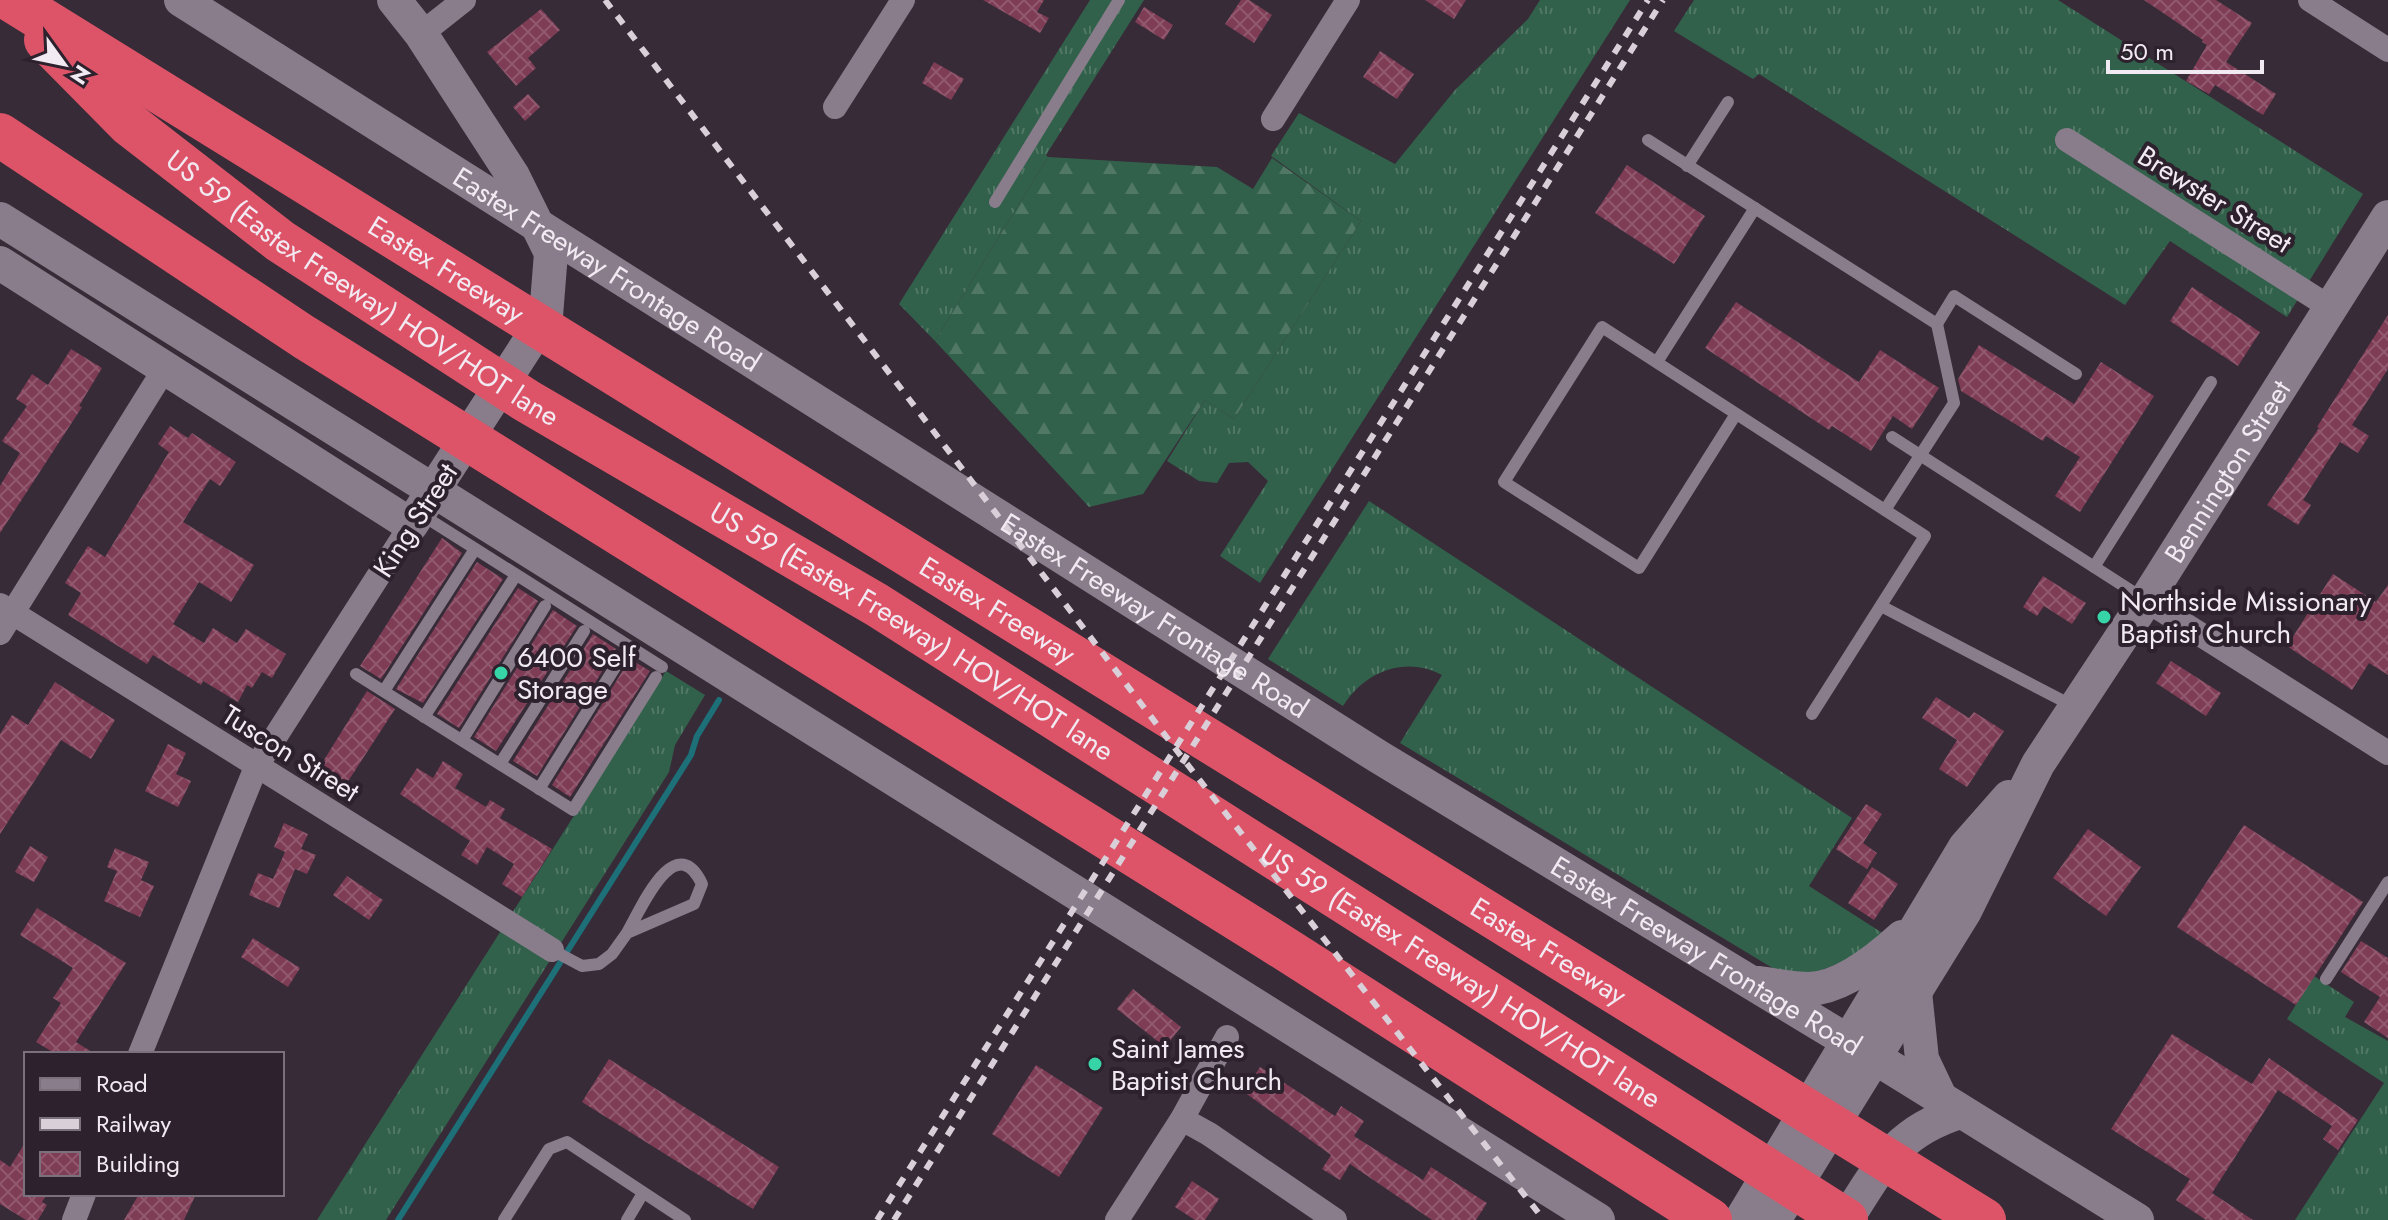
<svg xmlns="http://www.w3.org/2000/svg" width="2388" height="1220" viewBox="0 0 2388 1220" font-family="Jost,sans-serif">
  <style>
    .grass { fill: url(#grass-tufts) }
    .forest { fill: url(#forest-firs) }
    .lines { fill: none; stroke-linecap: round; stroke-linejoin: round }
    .stream { stroke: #1d6f78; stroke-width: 6 }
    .building { fill: url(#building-cross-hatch) }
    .lane { stroke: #897c8b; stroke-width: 12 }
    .street { stroke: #897c8b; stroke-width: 24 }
    .secondary { stroke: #897c8b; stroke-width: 34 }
    .highway { stroke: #dd5468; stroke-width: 44 }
    .rail { stroke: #d8cfd8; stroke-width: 6; stroke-dasharray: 10 10; stroke-linecap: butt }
    .poi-dot { fill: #36d4a7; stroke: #2c212d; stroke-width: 3 }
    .labels { text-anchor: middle; stroke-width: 8; stroke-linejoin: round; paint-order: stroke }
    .street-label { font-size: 28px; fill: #f2eaf2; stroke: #2c212d }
    .poi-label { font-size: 28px; fill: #f2eaf2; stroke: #2c212d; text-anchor: start }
  </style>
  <defs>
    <pattern id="grass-tufts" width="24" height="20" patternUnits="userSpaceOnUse" patternTransform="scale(2)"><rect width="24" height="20" fill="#32614b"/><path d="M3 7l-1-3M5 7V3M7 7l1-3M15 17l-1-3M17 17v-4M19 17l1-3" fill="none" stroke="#507865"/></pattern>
    <pattern id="forest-firs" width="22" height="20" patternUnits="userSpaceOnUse" patternTransform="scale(2)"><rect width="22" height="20" fill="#32614b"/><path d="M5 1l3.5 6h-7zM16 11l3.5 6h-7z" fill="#507865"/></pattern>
    <pattern id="building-cross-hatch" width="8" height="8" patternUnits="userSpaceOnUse" patternTransform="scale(2)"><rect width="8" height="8" fill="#7e3c55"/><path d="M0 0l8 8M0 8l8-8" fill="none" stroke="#91586e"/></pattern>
  </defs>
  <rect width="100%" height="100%" fill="#362b37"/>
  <g class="grass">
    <path d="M1090,0H1144L1046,155L1048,157L935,341L899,304Z"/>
    <path d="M1540,0H1630L1260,583L1220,556L1268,481L1248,462L1229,463L1217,483L1199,481L1167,461L1205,400L1234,419L1361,221L1271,156L1299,113L1395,164L1455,90L1528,19Z"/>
    <path d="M1694,0H2058L2363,194L2287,317L2170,241L2125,305L1759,74L1753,79L1674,31Z"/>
    <path d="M1369,501L1852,818L1809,886L1884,934L1873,950L1794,981L1400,743L1442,675C1405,655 1364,672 1343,706L1268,659Z"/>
    <path d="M666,671L705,695L675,745L669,772L386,1220H317Z"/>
    <path d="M2314,976L2354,1002L2345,1017L2388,1041V1220H2295L2384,1083L2287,1019Z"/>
  </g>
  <path class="forest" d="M1048,157L1217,167L1253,189L1272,158L1361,221L1234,419L1205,400L1143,494L1089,507L935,341Z"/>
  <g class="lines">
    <path class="stream" d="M398,1220L691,755L697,736L719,700"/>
  </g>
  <g class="building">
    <path d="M983,0H1044L1037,12L1049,18L1040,33Z"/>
    <path d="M1241,0H1249L1272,15L1254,43L1225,24Z"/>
    <path d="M1425,0H1466L1454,19Z"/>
    <path d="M2144,0H2216L2252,23L2226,62L2276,94L2263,115L2215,85L2209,94L2186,81L2207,45L2202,42L2203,40Z"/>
    <path d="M1144,7L1173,25L1164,40L1135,22Z"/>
    <path d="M541,9L560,30L528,58L536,68L516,86L487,52Z"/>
    <path d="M1380,51L1414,74L1397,99L1363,77Z"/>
    <path d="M934,62L964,79L951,100L922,83Z"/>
    <path d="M528,94L540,107L525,121L513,107Z"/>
    <path d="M1627,165L1705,216L1674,264L1595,213Z"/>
    <path d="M2192,287L2260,332L2238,366L2170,321Z"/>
    <path d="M1736,302L1859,382L1880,350L1939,388L1912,429L1893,416L1871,451L1832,426L1829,430L1705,348Z"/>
    <path d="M2388,315V369L2352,425L2369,436L2358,453L2340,442L2303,500L2311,505L2298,525L2267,505L2319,428L2317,427Z"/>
    <path d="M1979,345L2074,404L2101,362L2154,396L2080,512L2055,496L2080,457L2046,436L2043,441L1961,391L1958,379Z"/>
    <path d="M71,349L102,368L79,406L82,407L0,533V486L20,453L2,441L27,406L16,399L32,374L48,385Z"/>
    <path d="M170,426L188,438L192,433L236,462L220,486L210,479L183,522L254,565L231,602L199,582L173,624L204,643L213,628L237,643L246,629L286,654L272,678L262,672L252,688L247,685L238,702L203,681L201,685L153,655L147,664L68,615L81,593L65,583L88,546L105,557L169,452L158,444Z"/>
    <path d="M442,538L462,553L381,679L360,666Z"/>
    <path d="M477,562L503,579L423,703L396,689Z"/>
    <path d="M2333,574L2376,602L2388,585V675L2369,663L2352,690L2287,646Z"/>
    <path d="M2043,576L2086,603L2072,624L2044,606L2037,616L2023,607Z"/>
    <path d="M518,588L538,601L459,728L437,714Z"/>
    <path d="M553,610L577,626L496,751L474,737Z"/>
    <path d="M593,634L616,649L537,776L513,761Z"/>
    <path d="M630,659L650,671L570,797L552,785Z"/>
    <path d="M2171,661L2221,693L2206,716L2156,683Z"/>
    <path d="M55,682L115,720L91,759L61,740L0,834V734L12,715L28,725Z"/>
    <path d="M367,691L395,709L345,786L319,768Z"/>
    <path d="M1936,697L1969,718L1974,712L2004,731L1967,787L1939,769L1957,740L1922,718Z"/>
    <path d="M168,744L186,753L176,774L191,781L178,807L145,791Z"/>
    <path d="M443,761L463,774L455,788L486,807L490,800L505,809L500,818L552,849L522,897L502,884L514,864L487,847L477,865L461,855L470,841L400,794L417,768L433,778Z"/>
    <path d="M1866,804L1882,814L1863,843L1877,853L1867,869L1836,849Z"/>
    <path d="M284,823L308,834L301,849L316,855L307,874L295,869L279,908L249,895L258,873L273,879L285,852L274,847Z"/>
    <path d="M2244,825L2363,902L2296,1005L2177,927Z"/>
    <path d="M2088,829L2141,867L2106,916L2053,878Z"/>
    <path d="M30,846L48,857L34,882L15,872Z"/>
    <path d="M115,848L149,862L141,880L154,886L140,917L104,901L117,871L107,867Z"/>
    <path d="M1872,867L1898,884L1874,920L1848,903Z"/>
    <path d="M347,876L383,900L369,920L333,895Z"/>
    <path d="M37,908L126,963L76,1042L95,1054H56L36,1042L61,1003L53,998L73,968L20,935Z"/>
    <path d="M253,938L300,968L288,987L241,957Z"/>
    <path d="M2361,941L2388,958V1038L2364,1022L2380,997L2341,972Z"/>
    <path d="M1133,989L1181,1027L1165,1047L1117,1009Z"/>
    <path d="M2172,1034L2252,1084L2269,1058L2358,1120L2338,1150L2323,1139L2332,1126L2278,1090L2212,1193L2253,1220H2206L2176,1200L2190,1179L2111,1129Z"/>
    <path d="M609,1059L779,1167L753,1209L582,1102Z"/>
    <path d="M1036,1065L1103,1108L1059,1177L992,1134Z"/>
    <path d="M1260,1067L1335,1116L1341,1106L1364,1121L1354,1136L1423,1180L1431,1167L1487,1203L1476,1220H1432L1350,1164L1340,1180L1322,1169L1331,1155L1244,1092Z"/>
    <path d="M26,1141V1194H47L42,1202L47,1205L38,1220H26L0,1204V1160L10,1167Z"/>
    <path d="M1192,1181L1219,1199L1205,1220H1195L1175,1207Z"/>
    <path d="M139,1194H196L184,1220H124Z"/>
  </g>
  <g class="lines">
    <g class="lane">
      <path d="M1648,140L1937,324L1954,403L1885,510"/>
      <path d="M1687,166L1728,102"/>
      <path d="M995,202L1119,0"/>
      <path d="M1937,324L1954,296L2076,374"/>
      <path d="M1657,362L1755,208"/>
      <path d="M1736,414L1639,568L1504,482L1602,327L1925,536L1812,714"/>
      <path d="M1892,437L2144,599"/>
      <path d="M422,515L662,667"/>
      <path d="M2094,567L2211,382"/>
      <path d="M1881,606L2073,706"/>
      <path d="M356,674L573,810L656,677"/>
      <path d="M384,691L475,549"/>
      <path d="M424,717L516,575"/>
      <path d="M462,740L545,606"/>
      <path d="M500,764L584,631"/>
      <path d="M539,789L622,656"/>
      <path d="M552,950L582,966L599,964L612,954L627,933L694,904L702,884C675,827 640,911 627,933"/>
      <path d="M2326,979L2388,882"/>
      <path d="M504,1220L549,1149L567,1142L685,1220"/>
      <path d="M627,1220L643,1193"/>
    </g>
    <g class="street">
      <path d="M2310,0L2388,50"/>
      <path d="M421,34L464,0"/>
      <path d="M835,107L903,0"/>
      <path d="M1273,119L1348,0"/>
      <path d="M2067,140L2331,308"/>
      <path d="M2146,600L2388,753"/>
      <path d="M0,605L552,950"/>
      <path d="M0,633L165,368"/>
      <path d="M140,1054L256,767L411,525"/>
      <path d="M1182,1119L1209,1134L1335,1220"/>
      <path d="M74,1220L84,1194"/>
      <path d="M1117,1220L1182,1119L1227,1037"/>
    </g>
    <g class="secondary">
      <path id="s1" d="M181,0L1379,757L1874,1057L2137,1220"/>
      <path d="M0,219L1598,1220"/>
      <path d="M0,263L411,525L546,316L551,253L513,176L421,34L394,0"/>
      <path d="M1758,983C1775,985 1793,989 1809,989C1842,988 1879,958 1902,937"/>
      <path d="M1915,992L1922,1059L1941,1099"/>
      <path d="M1741,1220L1965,847L2009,797"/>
      <path id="s2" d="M1774,1220L1965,911L2038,764L2146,600L2388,217"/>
      <path d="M1846,1220C1880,1167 1896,1132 1960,1112"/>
    </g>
    <g class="highway">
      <path id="s3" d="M11,0L1984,1220"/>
      <path id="s4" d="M46,40L129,124L280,241L527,401L877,605L1846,1220"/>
      <path d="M0,135L304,337L1268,938L1710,1220"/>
    </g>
    <g class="rail">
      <path d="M605,0L1184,760L1544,1220"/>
      <path d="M877,1220L1648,0"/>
      <path d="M894,1220L1663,0"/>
    </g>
  </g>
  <g class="poi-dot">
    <circle cx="2104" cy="617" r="8"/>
    <circle cx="501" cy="673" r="8"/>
    <circle cx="1095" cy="1064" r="8"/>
  </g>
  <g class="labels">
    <g class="street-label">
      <text transform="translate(2215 199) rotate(32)" y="10">Brewster Street</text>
      <text dy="10" stroke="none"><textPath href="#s3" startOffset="512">Eastex Freeway</textPath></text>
      <text dy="10" stroke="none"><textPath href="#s1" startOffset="504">Eastex Freeway Frontage Road</textPath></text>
      <text dy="10" stroke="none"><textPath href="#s4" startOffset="404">US 59 (Eastex Freeway) HOV/HOT lane</textPath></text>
      <text dy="10" stroke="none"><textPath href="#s2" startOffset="876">Bennington Street</textPath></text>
      <text transform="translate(415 520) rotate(-57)" y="10">King Street</text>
      <text dy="10" stroke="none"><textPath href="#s3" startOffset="1160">Eastex Freeway</textPath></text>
      <text dy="10" stroke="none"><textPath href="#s1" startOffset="1152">Eastex Freeway Frontage Road</textPath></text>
      <text dy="10" stroke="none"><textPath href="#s4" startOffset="1052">US 59 (Eastex Freeway) HOV/HOT lane</textPath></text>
      <text transform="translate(291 753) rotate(32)" y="10">Tuscon Street</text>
      <text dy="10" stroke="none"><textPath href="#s3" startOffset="1808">Eastex Freeway</textPath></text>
      <text dy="10" stroke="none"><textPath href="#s1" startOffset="1800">Eastex Freeway Frontage Road</textPath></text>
      <text dy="10" stroke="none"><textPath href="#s4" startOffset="1700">US 59 (Eastex Freeway) HOV/HOT lane</textPath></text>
    </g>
    <g class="poi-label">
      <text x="2120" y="611">Northside Missionary<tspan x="2120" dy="32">Baptist Church</tspan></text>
      <text x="517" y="667">6400 Self<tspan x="517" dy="32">Storage</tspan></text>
      <text x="1111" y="1058">Saint James<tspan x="1111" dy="32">Baptist Church</tspan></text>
    </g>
  </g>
  <rect x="24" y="1052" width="260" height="144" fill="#2c212d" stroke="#7b717c" stroke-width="2"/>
  <rect x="40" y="1078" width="40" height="12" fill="#897c8b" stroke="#7b717c" stroke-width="2"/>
  <text x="96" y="1092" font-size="24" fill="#f2eaf2">Road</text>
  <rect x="40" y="1118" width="40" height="12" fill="#d8cfd8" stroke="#7b717c" stroke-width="2"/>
  <text x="96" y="1132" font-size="24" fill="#f2eaf2">Railway</text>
  <rect x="40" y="1152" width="40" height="24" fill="url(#building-cross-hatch)" stroke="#7b717c" stroke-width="2"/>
  <text x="96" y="1172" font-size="24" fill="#f2eaf2">Building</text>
  <g transform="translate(64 64) rotate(123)" stroke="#2c212d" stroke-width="6" paint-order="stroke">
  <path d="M0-6L14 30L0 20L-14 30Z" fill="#f2eaf2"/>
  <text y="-12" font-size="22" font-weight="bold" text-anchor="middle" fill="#f2eaf2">N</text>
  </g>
  <path d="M2108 60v12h154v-12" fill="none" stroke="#f2eaf2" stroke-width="4"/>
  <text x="2120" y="60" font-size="24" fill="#f2eaf2" stroke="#2c212d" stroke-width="6" paint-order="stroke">50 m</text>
</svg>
